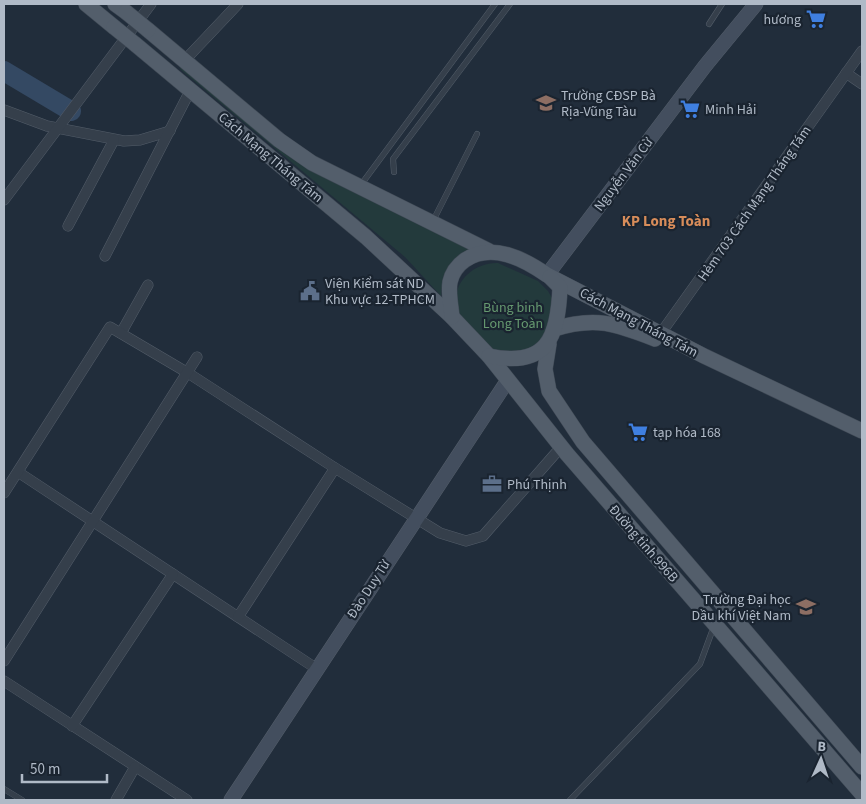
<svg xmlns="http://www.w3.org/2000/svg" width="866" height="804" viewBox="0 0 866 804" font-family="'Source Sans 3',sans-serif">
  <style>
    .green { fill: #233a3c }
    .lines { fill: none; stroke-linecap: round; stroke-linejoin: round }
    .river { stroke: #344963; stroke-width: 20 }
    .lane-casing { stroke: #535d69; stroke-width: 6 }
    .street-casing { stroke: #535d69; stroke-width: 11 }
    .secondary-casing { stroke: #535d69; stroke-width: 15 }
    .primary-casing { stroke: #3e4854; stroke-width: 16 }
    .lane { stroke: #353f4b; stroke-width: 5 }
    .street { stroke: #353f4b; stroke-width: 10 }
    .secondary { stroke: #434e5e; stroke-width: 14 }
    .primary { stroke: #535e6b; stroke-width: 15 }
    .primary-bridge-casing { stroke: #3e4854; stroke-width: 16; stroke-linecap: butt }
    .primary-bridge { stroke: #535e6b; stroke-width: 15 }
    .labels { text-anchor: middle; stroke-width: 4.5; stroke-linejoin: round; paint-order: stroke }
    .poi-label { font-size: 14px; fill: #b0bac7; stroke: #1a2430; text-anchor: start }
    .street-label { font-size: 14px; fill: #b0bac7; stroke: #1a2430 }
    .park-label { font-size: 14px; fill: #669970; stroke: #1a2430 }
    .neighbourhood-label { font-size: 15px; font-weight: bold; fill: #d78c5a; stroke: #1a2430 }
  </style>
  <rect width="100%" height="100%" fill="#212d3b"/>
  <g class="green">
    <path d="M181,67L258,127L474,249L442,287L441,296L405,257L180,69Z"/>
    <path d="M498,263L538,281L548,291L552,298L554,325L531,352L493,351C484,342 462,324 458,313C448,286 472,262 498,263Z"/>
  </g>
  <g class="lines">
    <path class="river" d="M4,71L71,111"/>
    <defs>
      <g id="lane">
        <path d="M709,24L722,4"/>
        <path d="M394,172L393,159L510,4"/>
        <path d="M360,186L495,4"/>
        <path d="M433,221L477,134"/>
        <path d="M4,789L22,800"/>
        <path d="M570,800L700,664L714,626"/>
      </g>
      <g id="street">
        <path d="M185,60L238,4"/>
        <path d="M846,73L862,84"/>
        <path d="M4,110L47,126L124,141L140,140L170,131"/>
        <path d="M4,200L151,4"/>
        <path d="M68,226L114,140"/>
        <path d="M105,256L191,89"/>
        <path d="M121,333L148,285"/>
        <path d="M661,333L862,51"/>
        <path d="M18,472L317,669"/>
        <path d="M4,493L110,327L188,373L335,468L440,533L466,541L483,536L561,447"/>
        <path d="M238,617L335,468"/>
        <path d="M4,661L197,357"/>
        <path d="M4,681L187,800"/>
        <path d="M72,726L173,574"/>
        <path d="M116,800L135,767"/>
      </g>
      <g id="secondary">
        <path d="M547,275L705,66L756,4"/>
        <path d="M231,800L508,380"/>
      </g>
      <g id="primary">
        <path d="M86,4L114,27"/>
        <path d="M115,4L126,12"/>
        <path d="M148,30L279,140L312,163L489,251"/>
        <path d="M135,44L366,237L452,317L489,356L567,454L862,794"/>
        <path d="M452,317C451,305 448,293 450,282C452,273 458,265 465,260C492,242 524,259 547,275L704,356L862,431"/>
        <path d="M554,329C596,316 616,324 655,339"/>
        <path d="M549,344L545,369L549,391L583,442L862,767"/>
        <path d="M489,356C547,368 558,338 560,287L550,277"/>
      </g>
    </defs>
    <use href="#lane" class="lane-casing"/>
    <use href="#street" class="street-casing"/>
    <use href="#secondary" class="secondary-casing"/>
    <use href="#primary" class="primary-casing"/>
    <use href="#lane" class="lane"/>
    <use href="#street" class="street"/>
    <use href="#secondary" class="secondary"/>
    <use href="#primary" class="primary"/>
    <defs>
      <g id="primary-bridge">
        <path d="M126,12L148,30"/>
        <path d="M114,27L135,44"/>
      </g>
    </defs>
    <use href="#primary-bridge" class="primary-bridge-casing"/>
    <use href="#primary-bridge" class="primary-bridge"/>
  </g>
  <defs>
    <symbol id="supermarket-bare" viewBox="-9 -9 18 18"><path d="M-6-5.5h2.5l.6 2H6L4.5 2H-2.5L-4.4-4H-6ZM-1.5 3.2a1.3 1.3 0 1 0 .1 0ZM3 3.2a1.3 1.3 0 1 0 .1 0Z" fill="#3f7fe0" stroke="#1a2430" stroke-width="2.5" paint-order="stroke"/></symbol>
    <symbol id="university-bare" viewBox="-9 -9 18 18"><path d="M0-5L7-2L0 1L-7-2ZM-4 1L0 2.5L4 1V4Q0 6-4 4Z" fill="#8d6e63" stroke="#1a2430" stroke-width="2.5" paint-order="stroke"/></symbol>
    <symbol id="civic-bare" viewBox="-9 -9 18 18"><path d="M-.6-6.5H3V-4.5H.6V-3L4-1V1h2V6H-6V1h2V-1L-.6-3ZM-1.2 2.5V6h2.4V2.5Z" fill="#5c6f8a" stroke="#1a2430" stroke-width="2.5" paint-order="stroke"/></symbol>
    <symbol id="office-bare" viewBox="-9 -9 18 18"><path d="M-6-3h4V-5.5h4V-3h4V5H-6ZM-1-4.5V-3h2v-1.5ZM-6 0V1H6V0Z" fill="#5c6f8a" stroke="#1a2430" stroke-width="2.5" paint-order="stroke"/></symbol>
  </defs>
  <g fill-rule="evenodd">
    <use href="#supermarket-bare" x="802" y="5" width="28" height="28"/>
    <use href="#university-bare" x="532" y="89" width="28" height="28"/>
    <use href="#supermarket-bare" x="676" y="95" width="28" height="28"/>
    <use href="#civic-bare" x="296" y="277" width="28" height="28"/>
    <use href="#supermarket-bare" x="624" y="418" width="28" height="28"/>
    <use href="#office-bare" x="478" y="470" width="28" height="28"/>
    <use href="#university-bare" x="792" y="593" width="28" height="28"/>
  </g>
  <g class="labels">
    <g class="poi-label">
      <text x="801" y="24" text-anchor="end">hương</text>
      <text x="561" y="100">Trường CĐSP Bà<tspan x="561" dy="16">Rịa-Vũng Tàu</tspan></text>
      <text x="705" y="114">Minh Hải</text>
      <text x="325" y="288">Viện Kiểm sát ND<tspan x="325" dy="16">Khu vực 12-TPHCM</tspan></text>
      <text x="653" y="437">tạp hóa 168</text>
      <text x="507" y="489">Phú Thịnh</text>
      <text x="791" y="604" text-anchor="end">Trường Đại học<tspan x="791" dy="16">Dầu khí Việt Nam</tspan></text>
    </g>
    <g class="street-label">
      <text transform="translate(271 157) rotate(40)" y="5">Cách Mạng Tháng Tám</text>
      <text transform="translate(623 174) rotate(-53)" y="5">Nguyễn Văn Cừ</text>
      <text transform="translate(754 203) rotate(-55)" y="5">Hẻm 703 Cách Mạng Tháng Tám</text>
      <text transform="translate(639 322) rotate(28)" y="5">Cách Mạng Tháng Tám</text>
      <text transform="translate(644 543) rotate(49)" y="5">Đường tỉnh 996B</text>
      <text transform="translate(368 589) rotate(-57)" y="5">Đào Duy Từ</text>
    </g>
    <g class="park-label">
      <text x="513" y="312">Bùng binh<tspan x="513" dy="16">Long Toàn</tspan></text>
    </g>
    <g class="neighbourhood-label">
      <text x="666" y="226">KP Long Toàn</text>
    </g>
  </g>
  <rect width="866" height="804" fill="none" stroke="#b0bac7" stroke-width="10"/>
  <g transform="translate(821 759) rotate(3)" stroke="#1a2430" stroke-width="4" paint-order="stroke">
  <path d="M0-4L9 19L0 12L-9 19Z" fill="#b0bac7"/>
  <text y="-8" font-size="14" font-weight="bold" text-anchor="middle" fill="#b0bac7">B</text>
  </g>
  <path d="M22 774v8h85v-8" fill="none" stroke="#b0bac7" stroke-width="2.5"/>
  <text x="30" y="774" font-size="15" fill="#b0bac7" stroke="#1a2430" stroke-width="4" paint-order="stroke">50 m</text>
</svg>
